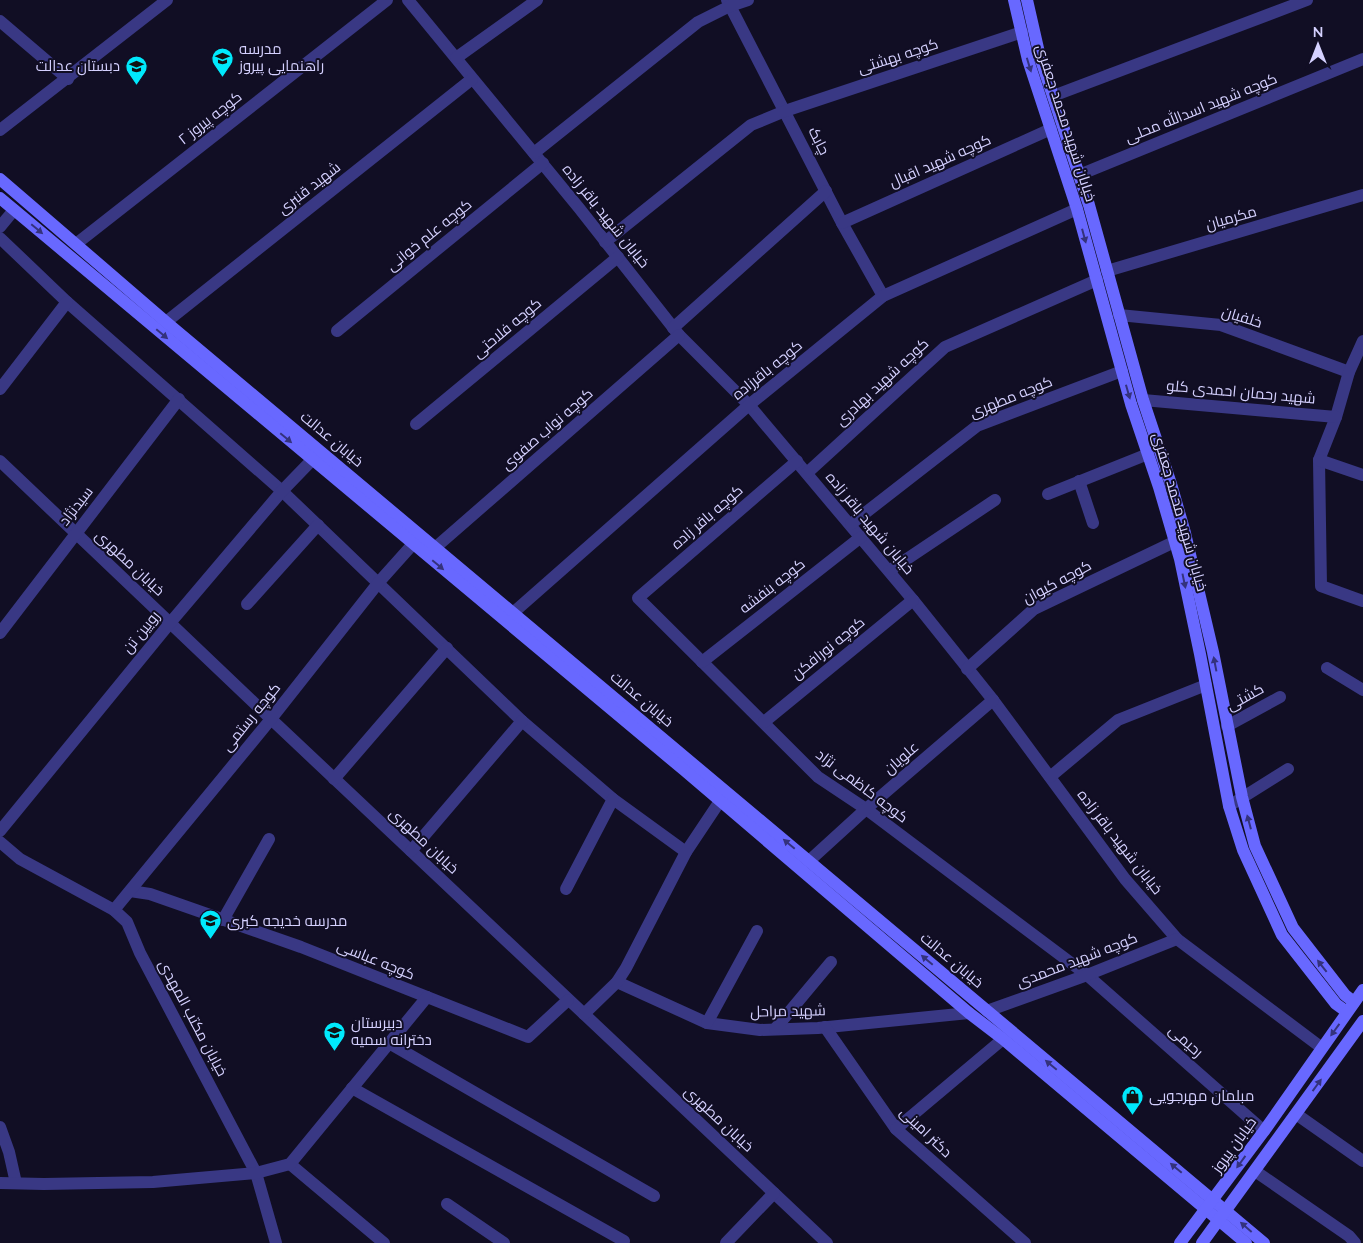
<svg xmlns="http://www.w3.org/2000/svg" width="1363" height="1243" viewBox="0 0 1363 1243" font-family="Mulish,Cairo,sans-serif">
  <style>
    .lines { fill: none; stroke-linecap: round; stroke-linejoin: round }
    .street { stroke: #393884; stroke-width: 12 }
    .secondary { stroke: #6868ff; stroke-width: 12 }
    .oneway { fill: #34327c }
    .labels { text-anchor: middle; stroke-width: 4; stroke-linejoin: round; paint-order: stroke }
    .poi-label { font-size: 15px; fill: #d5d1ff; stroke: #110e24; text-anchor: start }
    .street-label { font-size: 15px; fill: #d5d1ff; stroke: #110e24 }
  </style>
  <rect width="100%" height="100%" fill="#110e24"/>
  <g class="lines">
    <g class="street">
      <path d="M408,0L579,208L679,335L749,405L913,600L993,700L1125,879L1177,939L1322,1048"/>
      <path d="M727,0L842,223L883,296"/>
      <path d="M0,21L68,79"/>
      <path d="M456,58L537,0"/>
      <path d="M1053,96L1307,0"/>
      <path d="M0,130L167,0"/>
      <path d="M534,153L698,22L730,6L748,0"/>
      <path d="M1079,175L1363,59"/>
      <path d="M842,223L1051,129"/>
      <path d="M0,227L14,210"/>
      <path d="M0,238L67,302L282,491L522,721L613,799L686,852"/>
      <path d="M605,242L751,125L785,111L1022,32"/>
      <path d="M76,244L387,0"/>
      <path d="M1107,271L1363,195"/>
      <path d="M1119,315L1221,325L1349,372"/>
      <path d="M166,322L472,79"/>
      <path d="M673,328L826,191"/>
      <path d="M337,331L543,163"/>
      <path d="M1363,341L1349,372L1336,417L1319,460L1321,586L1363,601"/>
      <path d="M0,389L67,302"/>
      <path d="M1143,400L1336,417"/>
      <path d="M416,424L618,257"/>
      <path d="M1319,460L1363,475"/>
      <path d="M0,461L271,719L827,1243"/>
      <path d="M797,461L638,598L818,777L866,809L1087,975L1264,1131"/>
      <path d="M807,473L945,347L1097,280"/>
      <path d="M1079,481L1093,523"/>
      <path d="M1048,494L1148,454"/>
      <path d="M851,524L977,426L1122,371"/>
      <path d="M436,547L679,335"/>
      <path d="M889,571L995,500"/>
      <path d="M247,604L318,525"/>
      <path d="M514,612L749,405L883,296L1077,209"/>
      <path d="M0,633L179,399"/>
      <path d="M702,662L861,537"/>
      <path d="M1327,668L1363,690"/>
      <path d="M967,669L1034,609L1174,542"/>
      <path d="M764,722L913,600"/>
      <path d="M1227,726L1280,697"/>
      <path d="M1050,777L1118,720L1206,685"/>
      <path d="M334,779L447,648"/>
      <path d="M1229,806L1288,769"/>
      <path d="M0,831L170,623L282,491L312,460"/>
      <path d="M0,842L20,859L114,910L127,922L140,953L256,1173L276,1243"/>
      <path d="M411,851L522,721"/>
      <path d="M809,861L866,809L993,700"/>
      <path d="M566,889L613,799"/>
      <path d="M130,891L150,894L301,947L528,1037L568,1000"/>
      <path d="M114,910L271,719L379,582L413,544"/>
      <path d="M223,920L269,839"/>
      <path d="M617,982L707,1023L760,1030L818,1028L969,1013"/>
      <path d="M987,1011L1087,975L1177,939"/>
      <path d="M584,1014L617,982L626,968L686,852L720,801"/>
      <path d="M707,1023L757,931"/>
      <path d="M825,1027L896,1129L1025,1243"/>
      <path d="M775,1029L831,962"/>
      <path d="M389,1043L654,1196"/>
      <path d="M352,1088L624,1241L623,1243"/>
      <path d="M1296,1114L1363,1161"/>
      <path d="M0,1127L9,1152L16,1183"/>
      <path d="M896,1129L1003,1039"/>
      <path d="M290,1164L384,1243"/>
      <path d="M1255,1171L1349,1236L1355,1243"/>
      <path d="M0,1183L44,1184L153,1182L256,1173L290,1164L427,997"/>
      <path d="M447,1204L504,1243"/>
      <path d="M726,1243L774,1193"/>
    </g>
    <g class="secondary">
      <path d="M1014,0L1028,60L1077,209L1131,404L1159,487L1180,559L1200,654L1229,806L1243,850L1282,935L1336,1004L1347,1012"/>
      <path d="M1027,0L1040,57L1089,205L1143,400L1171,484L1185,533L1213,652L1242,797L1255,846L1293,928L1345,995L1354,1002"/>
      <path d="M0,179L166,322L1264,1243"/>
      <path d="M0,198L684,770L969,1013L1003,1039L1246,1243"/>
      <path d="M1180,1243L1264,1131L1363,990"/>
      <path d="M1202,1243L1363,1021"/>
    </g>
  </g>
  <defs><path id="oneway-solid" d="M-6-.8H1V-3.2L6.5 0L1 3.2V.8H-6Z" transform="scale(1.25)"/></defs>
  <g class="oneway">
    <use href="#oneway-solid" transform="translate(1029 65) rotate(73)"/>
    <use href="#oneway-solid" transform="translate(37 229) rotate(40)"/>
    <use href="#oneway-solid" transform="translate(1084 236) rotate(75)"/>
    <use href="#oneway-solid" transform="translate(162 334) rotate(40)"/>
    <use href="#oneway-solid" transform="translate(1128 392) rotate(74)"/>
    <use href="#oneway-solid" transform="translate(286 438) rotate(40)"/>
    <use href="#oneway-solid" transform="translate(438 565) rotate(40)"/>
    <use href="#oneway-solid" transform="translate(1184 581) rotate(78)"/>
    <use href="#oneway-solid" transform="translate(1215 664) rotate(-101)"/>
    <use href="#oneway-solid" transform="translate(1249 822) rotate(-105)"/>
    <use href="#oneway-solid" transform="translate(789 844) rotate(-140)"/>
    <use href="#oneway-solid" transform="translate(927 960) rotate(-140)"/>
    <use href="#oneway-solid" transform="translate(1322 966) rotate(-128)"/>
    <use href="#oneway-solid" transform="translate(1335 1030) rotate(126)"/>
    <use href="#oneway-solid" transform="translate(1051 1065) rotate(-140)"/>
    <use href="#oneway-solid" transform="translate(1317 1085) rotate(-54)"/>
    <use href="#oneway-solid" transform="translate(1241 1162) rotate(126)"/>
    <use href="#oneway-solid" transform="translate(1176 1168) rotate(-140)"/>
    <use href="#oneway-solid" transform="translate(1246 1227) rotate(-139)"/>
  </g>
  <defs>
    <symbol id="school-pin" viewBox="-11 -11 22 30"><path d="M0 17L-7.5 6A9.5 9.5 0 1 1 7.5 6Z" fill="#00e9fc" stroke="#110e24"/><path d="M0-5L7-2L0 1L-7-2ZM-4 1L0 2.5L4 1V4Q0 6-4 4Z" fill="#111"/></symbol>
    <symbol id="shop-pin" viewBox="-11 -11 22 30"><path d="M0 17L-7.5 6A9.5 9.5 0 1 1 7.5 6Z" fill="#00e9fc" stroke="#110e24"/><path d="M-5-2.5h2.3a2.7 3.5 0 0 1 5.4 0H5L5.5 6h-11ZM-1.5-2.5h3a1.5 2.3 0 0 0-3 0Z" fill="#111"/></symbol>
  </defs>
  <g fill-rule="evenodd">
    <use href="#school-pin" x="210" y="46" width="25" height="34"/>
    <use href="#school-pin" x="124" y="54" width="25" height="34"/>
    <use href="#school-pin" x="198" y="908" width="25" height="34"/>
    <use href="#school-pin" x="322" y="1020" width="25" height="34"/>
    <use href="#shop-pin" x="1120" y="1084" width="25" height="34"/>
  </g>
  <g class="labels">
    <g class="poi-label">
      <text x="239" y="54">مدرسه<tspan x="239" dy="17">راهنمایی پیروز</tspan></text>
      <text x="120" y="71" text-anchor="end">دبستان عدالت</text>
      <text x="227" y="926">مدرسه خدیجه کبری</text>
      <text x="351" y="1028">دبیرستان<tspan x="351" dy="17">دخترانه سمیه</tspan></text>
      <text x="1149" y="1101">مبلمان مهرجویی</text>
    </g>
    <g class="street-label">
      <text transform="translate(898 56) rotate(-18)" y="5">کوچه بهشتی</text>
      <text transform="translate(1201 108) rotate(-22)" y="5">کوچه شهید اسدالله محلی</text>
      <text transform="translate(210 118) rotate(-38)" y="5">کوچه پیروز ۲</text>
      <text transform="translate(1066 123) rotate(72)" y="5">خیابان شهید محمد جعفری</text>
      <text transform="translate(819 141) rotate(63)" y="5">چابک</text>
      <text transform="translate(940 161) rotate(-24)" y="5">کوچه شهید اقبال</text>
      <text transform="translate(309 188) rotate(-38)" y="5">شهید قنبری</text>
      <text transform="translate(606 216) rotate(51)" y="5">خیابان شهید باقر زاده</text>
      <text transform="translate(1231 218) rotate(-16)" y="5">مکرمیان</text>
      <text transform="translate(429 235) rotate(-39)" y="5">کوچه علم خوانی</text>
      <text transform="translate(1242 317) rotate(17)" y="5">خلفیان</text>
      <text transform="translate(507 328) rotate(-40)" y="5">کوچه فلاحتی</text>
      <text transform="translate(767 370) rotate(-39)" y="5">کوچه باقرزاده</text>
      <text transform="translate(882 382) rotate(-43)" y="5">کوچه شهید بهادری</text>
      <text transform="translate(1241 392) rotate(5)" y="5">شهید رحمان احمدی کلو</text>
      <text transform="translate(1011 397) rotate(-22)" y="5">کوچه مطهری</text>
      <text transform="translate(547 429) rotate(-41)" y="5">کوچه نواب صفوی</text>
      <text transform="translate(332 439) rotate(40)" y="5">خیابان عدالت</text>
      <text transform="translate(76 506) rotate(-52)" y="5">سیدنژاد</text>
      <text transform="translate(1180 512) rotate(74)" y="5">خیابان شهید محمد جعفری</text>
      <text transform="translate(707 517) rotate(-41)" y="5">کوچه باقر زاده</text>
      <text transform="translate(870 523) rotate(50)" y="5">خیابان شهید باقر زاده</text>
      <text transform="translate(130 563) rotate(43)" y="5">خیابان مطهری</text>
      <text transform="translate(1057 582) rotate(-28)" y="5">کوچه کیوان</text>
      <text transform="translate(772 586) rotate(-38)" y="5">کوچه بنفشه</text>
      <text transform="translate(141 632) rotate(-51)" y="5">رویین تن</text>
      <text transform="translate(828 648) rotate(-39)" y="5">کوچه نورافکن</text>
      <text transform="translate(1245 697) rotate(-29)" y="5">کشتی</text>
      <text transform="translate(642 699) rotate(40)" y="5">خیابان عدالت</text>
      <text transform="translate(251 717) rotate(-51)" y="5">کوچه رستمی</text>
      <text transform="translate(901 758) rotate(-41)" y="5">علویان</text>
      <text transform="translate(862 786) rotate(37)" y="5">کوچه کاظمی نژاد</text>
      <text transform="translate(424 841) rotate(43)" y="5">خیابان مطهری</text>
      <text transform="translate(1120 842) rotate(52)" y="5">خیابان شهید باقر زاده</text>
      <text transform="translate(376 960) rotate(22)" y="5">کوچه عباسی</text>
      <text transform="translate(952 960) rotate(40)" y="5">خیابان عدالت</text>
      <text transform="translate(1077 960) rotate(-21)" y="5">کوچه شهید محمدی</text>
      <text transform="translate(788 1011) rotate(-1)" y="5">شهید مراحل</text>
      <text transform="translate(193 1018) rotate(62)" y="5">خیابان مکتب المهدی</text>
      <text transform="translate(1186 1041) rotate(42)" y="5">رحیمی</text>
      <text transform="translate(719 1119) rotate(43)" y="5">خیابان مطهری</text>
      <text transform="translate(926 1132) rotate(44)" y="5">دکتر امینی</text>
      <text transform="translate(1234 1145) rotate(-54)" y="5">خیابان پیروز</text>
    </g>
  </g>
  <g transform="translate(1318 45)" stroke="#110e24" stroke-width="4" paint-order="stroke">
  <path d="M0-4L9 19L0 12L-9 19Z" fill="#d5d1ff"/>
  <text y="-8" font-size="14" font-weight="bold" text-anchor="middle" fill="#d5d1ff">N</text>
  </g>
</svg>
